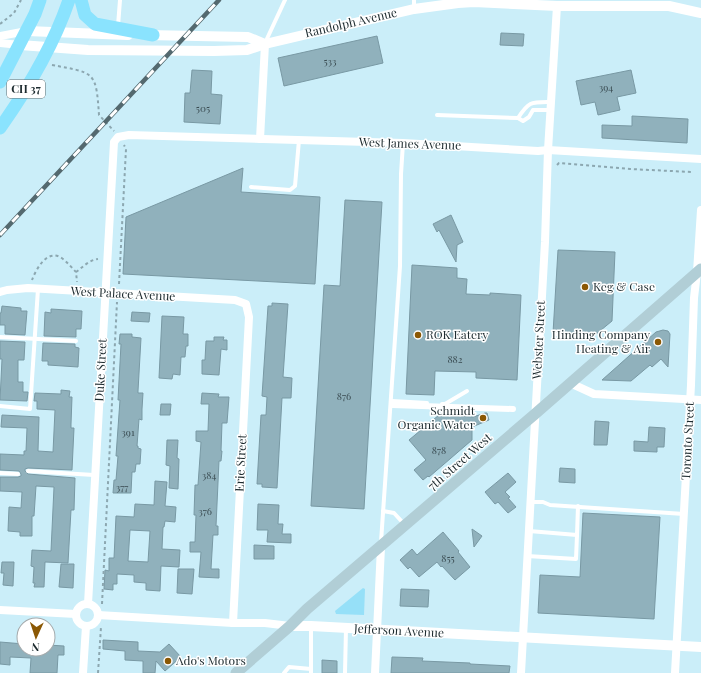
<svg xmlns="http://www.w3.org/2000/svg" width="701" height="673" viewBox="0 0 701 673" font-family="'Playfair Display',serif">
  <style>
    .green { fill: #96e0f8 }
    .building { fill: #90b1bc; stroke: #7999a4; fill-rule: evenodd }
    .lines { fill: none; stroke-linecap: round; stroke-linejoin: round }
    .path { stroke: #8ca7b0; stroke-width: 2; stroke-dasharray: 3 3; stroke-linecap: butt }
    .service { stroke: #fff; stroke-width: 4 }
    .pedestrian { stroke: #fff; stroke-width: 6 }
    .minor { stroke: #fff; stroke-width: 8 }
    .tertiary { stroke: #fff; stroke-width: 10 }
    .secondary { stroke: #b1ced6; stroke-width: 11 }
    .trunk { stroke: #8ae3fe; stroke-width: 13 }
    .rail-casing { stroke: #54696f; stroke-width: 4.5 }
    .rail { stroke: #fff; stroke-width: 3; stroke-dasharray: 9; stroke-linecap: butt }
    .poi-dot { fill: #8b5804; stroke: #fff; stroke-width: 1.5 }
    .labels { text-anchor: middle; stroke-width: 3; stroke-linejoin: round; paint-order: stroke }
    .number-label { font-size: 10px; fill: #3a4c52 }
    .shield { fill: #fff; stroke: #616b6d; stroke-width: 1 }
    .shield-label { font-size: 11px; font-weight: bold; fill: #1d2b2f }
    .street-label { font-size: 12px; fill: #1d2b2f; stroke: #fff }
    .poi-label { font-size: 12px; fill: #1d2b2f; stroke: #fff; text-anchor: start }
  </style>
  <rect width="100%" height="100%" fill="#cbeef9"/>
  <path class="green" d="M363,588L365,589L364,615L336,614L335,611Z"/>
  <g class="building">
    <path d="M501,33L524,34L523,46L500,45Z"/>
    <path d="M377,36L383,63L284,86L278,58Z"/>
    <path d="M192,70L212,71L211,94L222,95L220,124L184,122L185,93H190Z"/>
    <path d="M631,70L636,93L617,97L620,110L598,115L595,102L581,105L576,81Z"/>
    <path d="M632,116L688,119L687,143L602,138V125L632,126Z"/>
    <path d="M243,168L241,192L320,197L315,284L123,274L126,217Z"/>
    <path d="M345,200L382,202L364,509L311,506L324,285L340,286Z"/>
    <path d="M451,215L463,242L457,245L456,262L439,230L437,232L433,224Z"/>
    <path d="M558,250L615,252L612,321L595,335L553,333Z"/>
    <path d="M412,265L457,268V278L467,279L466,294L490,295V293L521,295L517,380L476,378V372L435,371L434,395L406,394Z"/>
    <path d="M272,303L288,304L283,377L292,378L291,398H282L277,488L262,487V484H257L261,415H266L267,397L262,396L268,306H272Z"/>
    <path d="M2,306L21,308V311H27L25,335L5,334V325H0V313H1Z"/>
    <path d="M51,309L82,311L81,329H76V337L44,336L45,312L51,313Z"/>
    <path d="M132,312L150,313L149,322L131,321Z"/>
    <path d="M162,316L184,317L183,334H188V346H186L185,357H181L180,375L173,374L172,379L159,378Z"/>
    <path d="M663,330L668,331L670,334L668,367L661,359L652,367L650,365L631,381L602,380L656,332Z"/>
    <path d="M120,334H132V337L141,338L138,391V393H143L142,409V420L139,419L137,446H138V448L141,449L140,464H136L135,472H132L131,493H113L114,480H116L118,456H116L120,400H118L121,344H119Z"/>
    <path d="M214,337H224L223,340H227V350L221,349L219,375L202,374V360H205L206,341H214Z"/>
    <path d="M0,341L25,342L24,360H18V382H23V392H28L27,401L0,400L2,359H0Z"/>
    <path d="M43,343L75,344V347L79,348L78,367L48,365V361H42Z"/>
    <path d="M61,390L70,391L69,397H72L71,424V428H74L72,470L28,468L25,469V471L28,474L75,478L74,510H71L68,563L45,562L44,587H34L35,583H33L34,567L31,566L32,550L51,551L54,487L36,486L34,516H32V536H20V532L8,531L9,507L21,508L22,492L0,491V477H18L21,476V474L19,471L0,470V454L24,455V451H26L27,428L1,427L2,415L39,417L38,451L53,452L55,410L37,409V401H34L35,393L61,394Z"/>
    <path d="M202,393L219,394L218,397H229L227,423H222L221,451H222L221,461H219L216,526H218V535H213L211,569H219V578L199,577L201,552H190V542H195L196,515H194L195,485H198L201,442L196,441V431H208L209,404H201Z"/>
    <path d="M161,404H171L170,415H160Z"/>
    <path d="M485,413H487L489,420L472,427V440L429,477L428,476L423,480L414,470L426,460L409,440L439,415L473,417Z"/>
    <path d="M595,421L609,422L607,445H594Z"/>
    <path d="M649,427L665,428L664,447H657V452L634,451V441L648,442Z"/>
    <path d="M167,440H178L177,458L179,459L178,489L169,488L170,466L166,465Z"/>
    <path d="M560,468L575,469V483L559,482Z"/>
    <path d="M508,473L516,482L505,492L510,497L508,498L516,507L508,513L498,502L495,504L485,492Z"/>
    <path d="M155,481L167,482L165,506L176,507L175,522L165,521L164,527H163L162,549L180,550L179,567L161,566L160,591L146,590V583L134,582V575L117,574V584H113V590L104,589L105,570L109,571V558H114L116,516L134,517L135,504L154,505ZM130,530L150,531L148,562L128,561Z"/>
    <path d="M258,504L279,505L278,524H283L282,534H291V543L267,542L268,530H257Z"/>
    <path d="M583,513L660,517L654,619L538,613L540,575L580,577Z"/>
    <path d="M472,529L482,536L474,547Z"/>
    <path d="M443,532L459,551L458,552L470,567L455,580L442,566L441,567L437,562L419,577L410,567L408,569L400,560L412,549L417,555Z"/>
    <path d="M254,545L274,546V559H254Z"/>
    <path d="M2,562H14L13,586L3,585L4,573H1Z"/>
    <path d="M61,564H74L73,588L59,587Z"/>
    <path d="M178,569H194L192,594L177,593Z"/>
    <path d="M401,589L429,590L428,607L400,606Z"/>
    <path d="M103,640L138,642V651L160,652L169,644L181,657L165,671L156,661L155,673H143V661L125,660V651L103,649Z"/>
    <path d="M0,642L24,644V649H48V645L64,646V655H58L57,673H30L31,658L10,657V665L0,664Z"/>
    <path d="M392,657L423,658L422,661L470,663V664L510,666L509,673H391Z"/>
    <path d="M322,660L337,661V673H322Z"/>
  </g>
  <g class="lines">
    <g class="path">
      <path d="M0,24L14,13L21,0"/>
      <path d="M52,65C95,73 96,71 99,115L114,131"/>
      <path d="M557,165L559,163L630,169L691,172"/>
      <path d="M76,272C83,267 89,260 98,259"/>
      <path d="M32,280C36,269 48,247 63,259C68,263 72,268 76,272L77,282"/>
      <path d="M119,284L126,149L124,145"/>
      <path d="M102,604L117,302"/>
      <path d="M98,673L101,627"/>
    </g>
    <g class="service">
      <path d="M414,8V0"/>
      <path d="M118,26L120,0"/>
      <path d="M265,43L285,0"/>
      <path d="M437,115L518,118L523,121L529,117L533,110H551"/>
      <path d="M518,118C529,101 531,102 551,102"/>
      <path d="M251,187L290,190L295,186L299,140"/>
      <path d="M0,337L76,341"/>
      <path d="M392,401L427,403"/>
      <path d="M442,404H445L467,391"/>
      <path d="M0,406L30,409L38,289"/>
      <path d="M28,471L94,475"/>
      <path d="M0,473L18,474"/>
      <path d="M530,502H543L550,505L684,514"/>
      <path d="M383,511L394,513L405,525"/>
      <path d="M529,531L577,535L578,506"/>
      <path d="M381,542L400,266L401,174L403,143"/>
      <path d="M527,556L576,559L577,535"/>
      <path d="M284,673L289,667L311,669"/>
      <path d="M311,673V627"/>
      <path d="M345,673L346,628"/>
    </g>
    <path class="pedestrian" d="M392,405L513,409"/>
    <g class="minor">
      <path d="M0,36L27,31"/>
      <path d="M0,43L20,45"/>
      <path d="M260,139L265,44"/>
      <path d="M0,292L7,290L28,288L235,300L246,304L249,317L233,623"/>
      <path d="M570,383L594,394L701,400"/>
      <path d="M88,604L114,142L118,137L129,135L403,143L538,151L548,150L701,159"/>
      <circle cx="87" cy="615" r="11"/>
      <path d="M0,610L76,614"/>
      <path d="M98,615L233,623H265L290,626"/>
      <path d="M83,673L86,626"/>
      <path d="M375,673L381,547"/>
      <path d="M521,673L545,242L548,150L557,6"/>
      <path d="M675,673L691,385L694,298L697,272L701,210"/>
    </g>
    <g class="tertiary">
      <path d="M27,31L128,35"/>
      <path d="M146,35L248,37L265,44"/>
      <path d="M20,45L88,50L214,51L247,50L265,44L414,9L458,3L474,2L557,6H669L701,13"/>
      <path d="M290,626H311L701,647"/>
    </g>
    <path class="secondary" d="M236,673L290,626L307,609L535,414L701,269"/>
    <g class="trunk">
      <path d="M81,0L85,15L95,24L153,35"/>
      <path d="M0,82L35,14L40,0"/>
      <path d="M0,128C27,90 54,44 69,0"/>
    </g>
    <defs>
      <path id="rail" d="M0,235L219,0"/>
    </defs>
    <use href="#rail" class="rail-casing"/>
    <use href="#rail" class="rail"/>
  </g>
  <g class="poi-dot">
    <circle cx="585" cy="287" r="4"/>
    <circle cx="418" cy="335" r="4"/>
    <circle cx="658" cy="342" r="4"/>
    <circle cx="483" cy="418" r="4"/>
    <circle cx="168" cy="661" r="4"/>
  </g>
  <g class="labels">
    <g class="number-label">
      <text x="330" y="65">533</text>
      <text x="606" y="91">394</text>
      <text x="203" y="112">505</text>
      <text x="455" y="363">882</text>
      <text x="344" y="400">876</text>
      <text x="128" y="436">391</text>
      <text x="439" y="454">878</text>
      <text x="209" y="479">384</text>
      <text x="122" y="491">377</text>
      <text x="205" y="515">376</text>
      <text x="448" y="562">855</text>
    </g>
    <rect class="shield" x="7" y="80" width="38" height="18" rx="3"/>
    <g class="shield-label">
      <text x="26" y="93">CH 37</text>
    </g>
    <g class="street-label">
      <text transform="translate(351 23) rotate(-13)" y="4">Randolph Avenue</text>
      <text transform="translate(410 144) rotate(2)" y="4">West James Avenue</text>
      <text transform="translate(123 294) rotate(3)" y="4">West Palace Avenue</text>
      <text transform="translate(539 340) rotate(-87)" y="4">Webster Street</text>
      <text transform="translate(101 370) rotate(-87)" y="4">Duke Street</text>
      <text transform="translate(688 441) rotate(-87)" y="4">Toronto Street</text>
      <text transform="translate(460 462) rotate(-41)" y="4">7th Street West</text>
      <text transform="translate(241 463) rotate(-87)" y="4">Erie Street</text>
      <text transform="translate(399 631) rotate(3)" y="4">Jefferson Avenue</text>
    </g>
    <g class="poi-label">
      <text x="593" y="291">Keg &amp; Case</text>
      <text x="426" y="339">ROK Eatery</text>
      <text x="650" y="339" text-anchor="end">Hinding Company<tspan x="650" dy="14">Heating &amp; Air</tspan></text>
      <text x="475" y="415" text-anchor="end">Schmidt<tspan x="475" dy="14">Organic Water</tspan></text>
      <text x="176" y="665">Ado's Motors</text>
    </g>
  </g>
  <g transform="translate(36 637) rotate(183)"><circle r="19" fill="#ffffff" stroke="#a5aaac"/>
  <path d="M0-3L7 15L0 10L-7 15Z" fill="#8b5804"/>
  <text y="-6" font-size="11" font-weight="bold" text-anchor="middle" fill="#1d2b2f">N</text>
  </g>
</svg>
